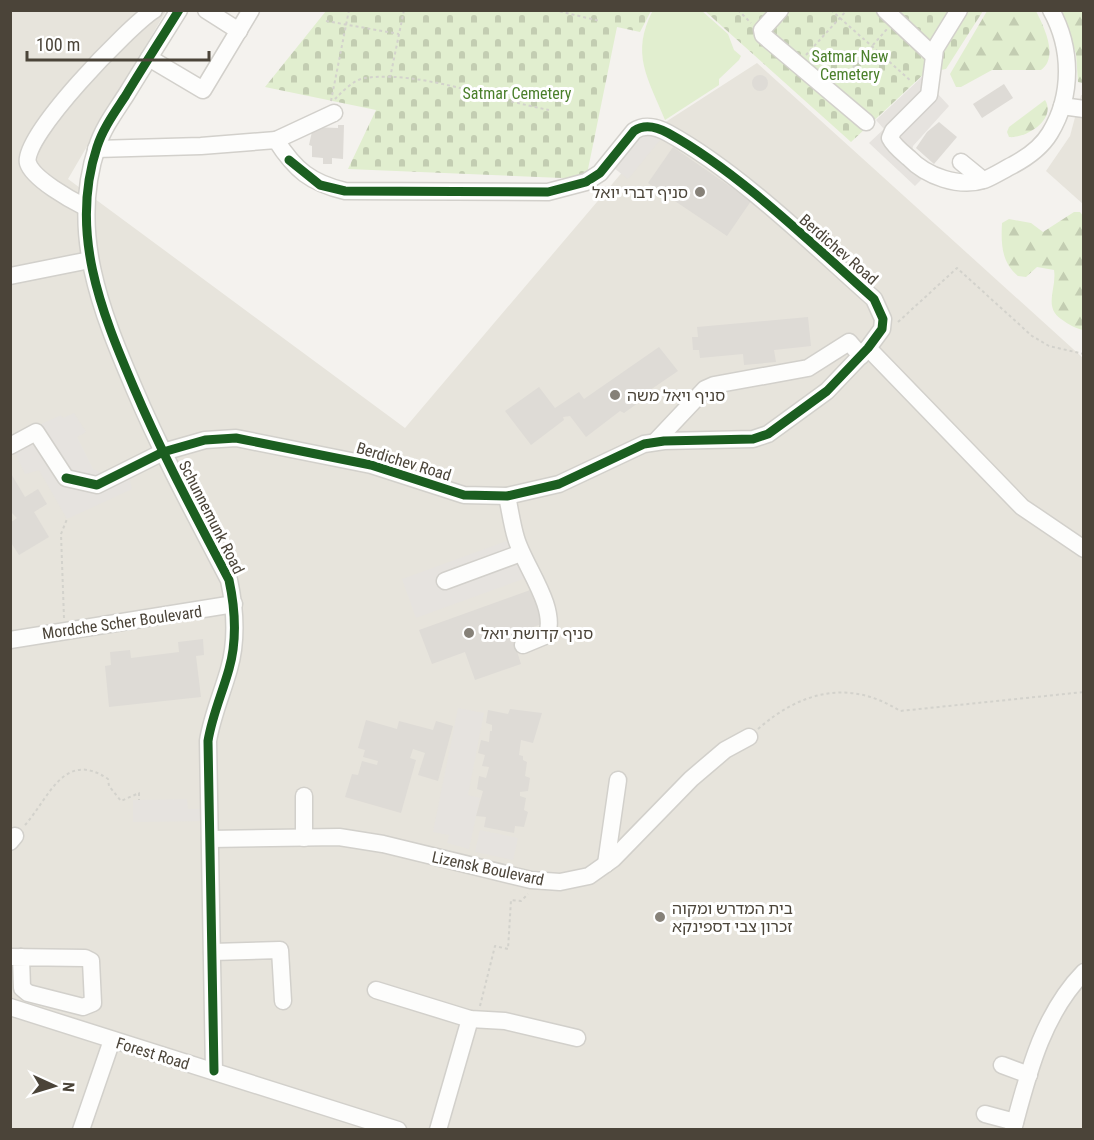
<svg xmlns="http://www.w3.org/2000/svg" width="1094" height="1140" viewBox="0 0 1094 1140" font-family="'Roboto Condensed','Noto Sans Hebrew',sans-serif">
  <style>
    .residential { fill: #e7e4dc }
    .green { fill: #e1eecf }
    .forest { fill: url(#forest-firs) }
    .cemetery { fill: url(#cemetery-stones) }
    .parking { fill: #e6e3df }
    .building { fill: #dedbd6 }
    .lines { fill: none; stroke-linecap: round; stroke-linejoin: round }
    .minor-casing { stroke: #d2d0cb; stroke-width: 19 }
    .path { stroke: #d3d2cc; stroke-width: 2; stroke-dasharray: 3 3; stroke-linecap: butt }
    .minor { stroke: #fdfdfc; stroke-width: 16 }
    .cycleway-casing { stroke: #fff; stroke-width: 13 }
    .cycleway { stroke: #1b5e20; stroke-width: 9 }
    .poi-dot { fill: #868178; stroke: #fff; stroke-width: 2 }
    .labels { text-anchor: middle; stroke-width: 6; stroke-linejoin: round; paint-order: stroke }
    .park-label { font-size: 16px; fill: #4a7f2a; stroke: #fff }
    .poi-label { font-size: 16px; fill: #4b4439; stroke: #fff; text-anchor: start }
    .street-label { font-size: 16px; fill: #4b4439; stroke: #fff }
  </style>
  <defs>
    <pattern id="forest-firs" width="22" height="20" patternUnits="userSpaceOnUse" patternTransform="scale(1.5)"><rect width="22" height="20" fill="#e1eecf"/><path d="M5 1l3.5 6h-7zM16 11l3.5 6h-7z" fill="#c3cdb2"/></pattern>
    <pattern id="cemetery-stones" width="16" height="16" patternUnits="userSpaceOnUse" patternTransform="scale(1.5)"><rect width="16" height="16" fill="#e1eecf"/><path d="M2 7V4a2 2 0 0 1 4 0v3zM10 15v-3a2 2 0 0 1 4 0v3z" fill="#c3cdb2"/></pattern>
  </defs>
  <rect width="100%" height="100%" fill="#f4f2ee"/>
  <g class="residential">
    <path d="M10,11H166L68,179L405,428L664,123L757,63L1083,358V1129H11Z"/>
    <path d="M1081,95H1083V204L1046,171L1070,136Z"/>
  </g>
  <path class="green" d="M653,10L702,11L728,34L734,50L741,56L739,60L719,79V85L665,120C648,78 630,54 653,10Z"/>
  <g class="forest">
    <path d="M987,11H1036C1044,27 1059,57 1041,70H992L961,87H956L950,74Z"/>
    <path d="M1061,11H1083V83L1078,82L1076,54Z"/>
    <path d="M1045,100C1057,119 1026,139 1009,137L1007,132L1009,127Z"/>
    <path d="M1074,212H1080L1083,216V330C1075,328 1069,325 1061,319C1043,306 1057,289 1054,270L1037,267L1026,277L1018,276C1001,262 1001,243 1002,223L1009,219L1031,223L1043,232Z"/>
  </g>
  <g class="cemetery">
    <path d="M326,11H651L640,32L617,27L586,179L348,169L376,110L265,87Z"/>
    <path d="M705,11H983L946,69L925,73L851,142Z"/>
  </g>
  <g class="parking">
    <path d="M922,77L949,106L913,146L912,152L931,170L915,186L869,143L884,129L876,120Z"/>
    <path d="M636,121L660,140L628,179L605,161Z"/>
    <path d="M74,413L86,432L77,437L93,469L106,475L126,464L132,489L67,519L39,470L25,474L11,444L16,435L61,415L63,418Z"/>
    <path d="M515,538L534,575L416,618L402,579Z"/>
    <path d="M458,708L484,713L468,795L480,798L469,849L447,843L449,835L433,832Z"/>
    <path d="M187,799L188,809H209L210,821L133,822V800Z"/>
    <path d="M480,830L518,838L513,860L475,852Z"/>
  </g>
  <g class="building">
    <circle cx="760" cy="83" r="8"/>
    <path d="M1004,84L1013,98L982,118L973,104Z"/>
    <path d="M939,122L957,137L934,164L916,148L927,132Z"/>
    <path d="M338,125H344L343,159L332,158V164H323V158L312,157V146L309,145L313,127L338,128Z"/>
    <path d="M673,147L751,201L727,236L648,183Z"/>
    <path d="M808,317L811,346L774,350L776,362L744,365L743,354L700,358L699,350H693L692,337H698L697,327Z"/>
    <path d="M659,347L678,371L637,399L638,403L624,413L620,411L586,437L570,416L563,417L564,420L531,445L505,411L539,387L555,408L579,392L584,399Z"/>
    <path d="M10,472L25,497L38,489L47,504L34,512L49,537L19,555L10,541V523L17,518L10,511Z"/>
    <path d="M533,589L544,623L512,635L521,664L475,680L465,652L432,664L419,630Z"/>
    <path d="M203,639L204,655L196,656L201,697L109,707L105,666L111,665L110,652L130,650L131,658L179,652L178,642Z"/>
    <path d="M510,709L542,713L533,743L521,740L519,755L523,756V760L527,762L525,776L530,778L528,791L520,792V796L526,798L524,810L528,812L524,827L515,826L514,833L484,827L486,817L476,816L483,791L477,789L479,776L486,778L489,767L482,766L485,755L478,753L481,740L489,742L490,731H492V725L486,723L488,710L508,714Z"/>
    <path d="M366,720L397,729L399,721L433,730L436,721L453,726L438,781L418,775L425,753L413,749L410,758L416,760L401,813L345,797L352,774L358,775L362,761L377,765L378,761L363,757L365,750L358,748Z"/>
  </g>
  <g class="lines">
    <defs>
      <g id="minor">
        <path d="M179,10C161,39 143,67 126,95C115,112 103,128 97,147C69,232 101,311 134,388C162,454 196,517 229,580C235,608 237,641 229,669C222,694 212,716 208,741L214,1071"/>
        <path d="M206,10L239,31"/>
        <path d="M780,10L762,30L763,35L866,122"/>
        <path d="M885,10L934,56"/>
        <path d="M959,10L935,49L929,95L893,131L890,138C894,146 902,152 909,158C926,176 959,188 984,180C994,176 1003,170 1013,165C1028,157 1041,148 1050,133C1073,95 1072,48 1051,10"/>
        <path d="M149,58L203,90L251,10"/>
        <path d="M1062,106L1084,109"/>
        <path d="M276,140L334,113"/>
        <path d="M961,162L983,180"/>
        <path d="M85,207C71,200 33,179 28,163C20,138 130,25 154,10"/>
        <path d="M10,276L90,260"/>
        <path d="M868,348L1022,507L1084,549"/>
        <path d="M655,442L705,389L714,385L808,368L849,342L861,356"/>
        <path d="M10,446L36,432L66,478L97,485L163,452L205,440L236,438L371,465L464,495L507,496L559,484L644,444L664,441L753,439L768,434L827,391L868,348L882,329L883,319L874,299C813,245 739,172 668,133C657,127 644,124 634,131L600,173L586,182L548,192L345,191C311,183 295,170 276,140L201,146L96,149"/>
        <path d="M507,496C510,510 512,525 516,538C524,566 557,606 547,635L523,645"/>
        <path d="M445,581L521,553"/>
        <path d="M10,640L234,604"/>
        <path d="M304,838V796"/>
        <path d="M210,839L339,837L383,844L531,880L560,882L589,876L613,859L691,779L725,750L749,737"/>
        <path d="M10,842L15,836"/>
        <path d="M606,864L618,780"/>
        <path d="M212,952L280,950L283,1001"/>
        <path d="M10,957L85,958L91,961L93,1003L83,1007L28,993L22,988L21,957"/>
        <path d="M376,990L470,1019L505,1021L577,1038"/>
        <path d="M10,1007L398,1130"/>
        <path d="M1002,1065L1029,1075"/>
        <path d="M985,1114L1015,1122"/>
        <path d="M81,1130L112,1040"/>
        <path d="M438,1130L470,1019"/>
        <path d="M1013,1130C1028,1074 1042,1015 1084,972"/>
      </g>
    </defs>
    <use href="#minor" class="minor-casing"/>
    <g class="path">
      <path d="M554,10L600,21"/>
      <path d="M738,10L751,23"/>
      <path d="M831,10L911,81"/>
      <path d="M326,21L399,34"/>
      <path d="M806,55L847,10"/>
      <path d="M390,78L404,10"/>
      <path d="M841,81L887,29"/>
      <path d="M335,99C343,91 353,80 365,78C418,70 496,100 549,110"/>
      <path d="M331,101L349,10"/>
      <path d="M898,322L957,268L1032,336L1049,346L1084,354"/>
      <path d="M64,618L61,534L67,519"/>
      <path d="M758,729C801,691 850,679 900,711L1084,692"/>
      <path d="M25,825C49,798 64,749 108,779L109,786L121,801L139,793V800"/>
      <path d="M480,1006L495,946L508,949L511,900L521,901L528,894"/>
    </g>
    <use href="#minor" class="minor"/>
    <defs>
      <g id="cycleway">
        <path d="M179,10C161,39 143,67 126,95C115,112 103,128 97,147C69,232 101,311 134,388C162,454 196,517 229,580C235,608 237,641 229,669C222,694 212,716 208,741L214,1071"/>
        <path d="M66,478L97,485L163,452L205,440L236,438L371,465L464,495L507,496L559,484L644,444L664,441L753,439L768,434L827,391L868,348L882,329L883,319L874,299C813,245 739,172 668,133C657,127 644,124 634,131L600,173L586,182L548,192L345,191L320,185L289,160"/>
      </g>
    </defs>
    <use href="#cycleway" class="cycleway-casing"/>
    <use href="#cycleway" class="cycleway"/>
  </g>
  <g class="poi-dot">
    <circle cx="700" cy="192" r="6"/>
    <circle cx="615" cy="395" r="6"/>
    <circle cx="469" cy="633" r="6"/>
    <circle cx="660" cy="917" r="6"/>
  </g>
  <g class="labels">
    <g class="park-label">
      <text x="850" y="62">Satmar New<tspan x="850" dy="18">Cemetery</tspan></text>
      <text x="517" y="99">Satmar Cemetery</text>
    </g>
    <g class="poi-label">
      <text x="688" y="198" text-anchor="end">סניף דברי יואל</text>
      <text x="627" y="401">סניף ויאל משה</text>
      <text x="481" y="639">סניף קדושת יואל</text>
      <text x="672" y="914">בית המדרש ומקוה<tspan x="672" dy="18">זכרון צבי דספינקא</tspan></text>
    </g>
    <g class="street-label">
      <text transform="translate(839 249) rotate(41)" y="6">Berdichev Road</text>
      <text transform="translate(404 461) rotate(17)" y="6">Berdichev Road</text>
      <text transform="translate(212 517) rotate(63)" y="6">Schunnemunk Road</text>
      <text transform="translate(122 622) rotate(-8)" y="6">Mordche Scher Boulevard</text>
      <text transform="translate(488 868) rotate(12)" y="6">Lizensk Boulevard</text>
      <text transform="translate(153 1053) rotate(17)" y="6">Forest Road</text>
    </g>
  </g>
  <rect width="1094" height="1140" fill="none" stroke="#4b4439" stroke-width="24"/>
  <g transform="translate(54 1086) rotate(94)" stroke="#ffffff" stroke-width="4.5" paint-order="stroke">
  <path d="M0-4.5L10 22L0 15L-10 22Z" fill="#4b4439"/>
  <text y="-9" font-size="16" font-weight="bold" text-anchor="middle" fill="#4b4439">N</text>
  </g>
  <path d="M27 51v9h182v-9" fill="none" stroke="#4b4439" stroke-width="3"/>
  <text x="36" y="51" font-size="18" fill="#4b4439" stroke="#ffffff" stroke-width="4.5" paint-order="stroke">100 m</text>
</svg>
